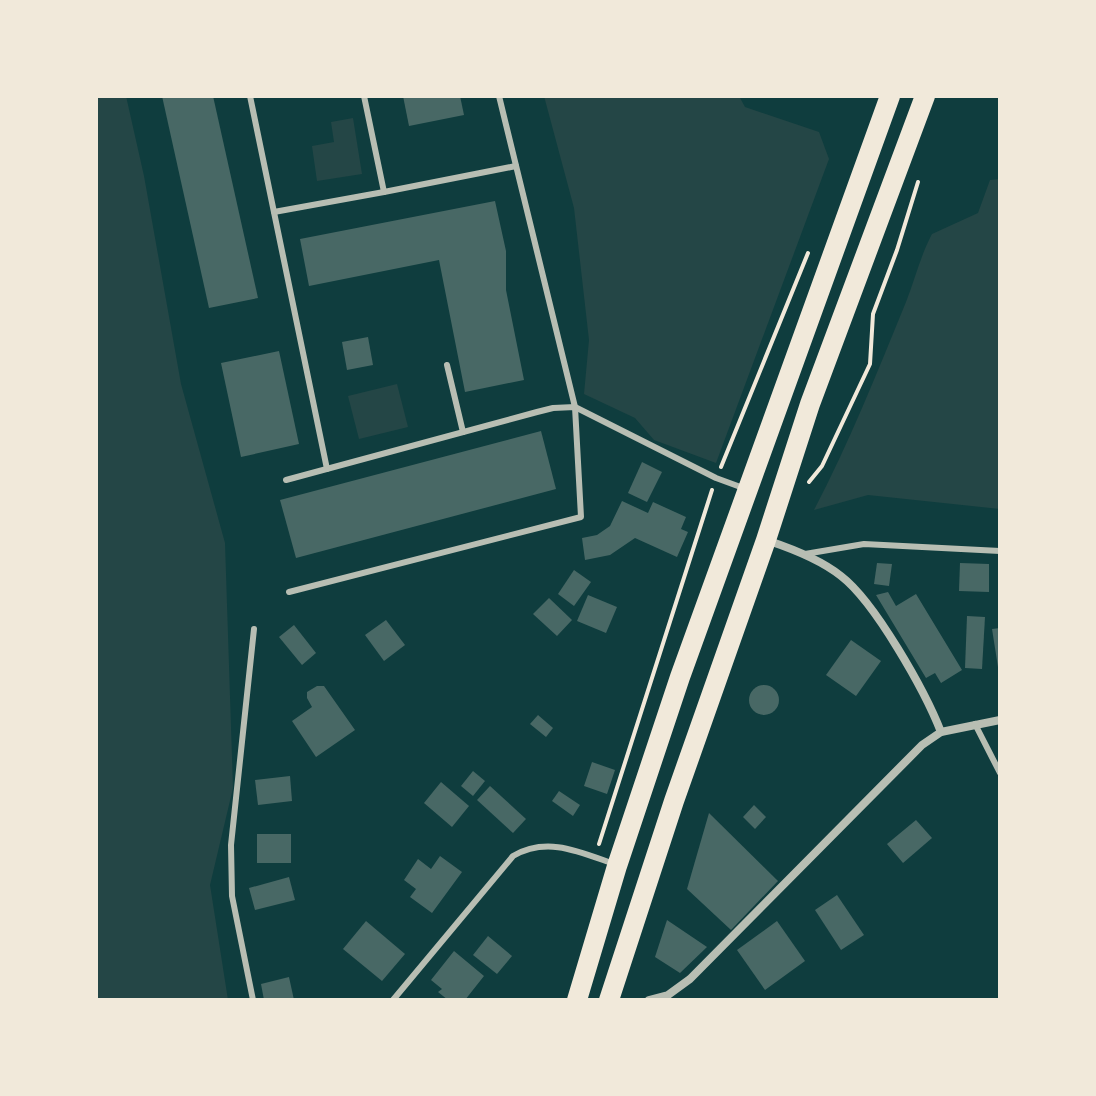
<svg xmlns="http://www.w3.org/2000/svg" width="1096" height="1096" viewBox="0 0 1096 1096" font-family="'Exo 2',sans-serif">
  <style>
    .green { fill: #244646 }
    .building { fill: #486865 }
    .lines { fill: none; stroke-linecap: round; stroke-linejoin: round }
    .path { stroke: #f1e9da; stroke-width: 4 }
    .service { stroke: #b8beb3; stroke-width: 6 }
    .minor { stroke: #b8beb3; stroke-width: 8 }
    .primary { stroke: #f1e9da; stroke-width: 20 }
  </style>
  <rect width="100%" height="100%" fill="#0f3d3e"/>
  <g class="green">
    <path d="M96,96H126L144,176L181,384L225,543L233,788L210,885L228,1000H96Z"/>
    <path d="M544,96H739L745,107L819,132L829,159L716,463L654,440L635,418L584,394L589,340L574,208Z"/>
    <path d="M353,118L362,174L317,181L312,146L334,142L331,122Z"/>
    <path d="M1000,179V509L868,495L814,510C849,443 877,373 906,302C915,279 920,257 932,234L978,213L990,180Z"/>
    <path d="M397,384L408,427L359,439L348,396Z"/>
  </g>
  <g class="building">
    <path d="M162,96H213L258,298L209,308Z"/>
    <path d="M403,96H460L464,115L409,126Z"/>
    <path d="M495,201L506,251V290L524,380L465,392L439,260L309,286L300,239Z"/>
    <path d="M368,337L373,365L347,370L342,342Z"/>
    <path d="M279,351L299,444L241,457L221,363Z"/>
    <path d="M541,431L556,489L296,558L280,500Z"/>
    <path d="M642,462L662,472L647,502L628,493Z"/>
    <path d="M622,501L648,513L653,502L686,517L681,529L688,532L677,557L635,538L610,555L585,560L582,538L597,535L610,526Z"/>
    <path d="M877,563L892,564L889,586L874,584Z"/>
    <path d="M960,563L989,564V592L959,591Z"/>
    <path d="M574,570L591,582L574,606L558,594Z"/>
    <path d="M888,592L896,606L916,594L962,670L941,683L935,673L926,678L876,595Z"/>
    <path d="M588,595L617,607L606,633L577,621Z"/>
    <path d="M549,598L572,620L557,636L533,614Z"/>
    <path d="M967,616L985,617L982,669L965,668Z"/>
    <path d="M386,620L405,645L384,661L365,635Z"/>
    <path d="M294,625L316,653L302,665L279,637Z"/>
    <path d="M1000,628V667H998L992,629Z"/>
    <path d="M851,640L881,661L856,696L826,675Z"/>
    <circle cx="764" cy="700" r="15"/>
    <path d="M317,686H324L355,730L316,757L292,721L312,707L307,698V692Z"/>
    <path d="M538,715L553,728L546,737L530,724Z"/>
    <path d="M592,762L615,770L607,794L584,786Z"/>
    <path d="M473,771L485,781L473,796L461,786Z"/>
    <path d="M290,776L292,801L258,805L255,780Z"/>
    <path d="M441,782L469,806L452,827L424,803Z"/>
    <path d="M490,786L526,819L513,833L477,800Z"/>
    <path d="M559,791L580,805L573,816L552,801Z"/>
    <path d="M754,805L766,817L755,829L743,817Z"/>
    <path d="M709,813L778,881L731,930L687,889Z"/>
    <path d="M916,820L932,838L903,863L887,844Z"/>
    <rect x="257" y="834" width="34" height="29"/>
    <path d="M440,856L462,872L432,913L410,897L416,889L404,880L418,859L431,869Z"/>
    <path d="M289,877L295,900L255,910L249,888Z"/>
    <path d="M837,895L864,935L841,950L815,910Z"/>
    <path d="M667,920L707,947L680,973L655,957Z"/>
    <path d="M366,921L405,954L382,981L343,949Z"/>
    <path d="M777,921L805,961L765,990L737,950Z"/>
    <path d="M488,936L512,956L497,974L473,955Z"/>
    <path d="M454,951L484,976L465,1000L454,998L448,1000L438,992L442,989L431,980Z"/>
    <path d="M289,977L294,1000H264L261,984Z"/>
  </g>
  <g class="lines">
    <g class="path">
      <path d="M721,467L808,253"/>
      <path d="M809,482L822,466L870,364L873,314L897,250L918,182"/>
      <path d="M599,844L712,490"/>
    </g>
    <g class="service">
      <path d="M250,96L327,469"/>
      <path d="M364,96L384,192L516,166"/>
      <path d="M274,212L384,192"/>
      <path d="M447,365L463,432"/>
      <path d="M286,480L537,412L553,408L575,407L716,478L746,489"/>
      <path d="M805,554L864,544L1000,551"/>
      <path d="M289,592L581,517L575,407L499,96"/>
      <path d="M975,724L1000,773"/>
      <path d="M253,1000L232,896L231,845L254,629"/>
      <path d="M393,1000L513,856C547,836 580,852 614,864"/>
    </g>
    <g class="minor">
      <path d="M769,541C793,549 821,560 841,576C875,602 925,691 941,732"/>
      <path d="M649,1000L668,995L690,979L922,745L941,732L1000,720"/>
    </g>
    <g class="primary">
      <path d="M577,1000L617,866L680,677L890,96"/>
      <path d="M609,1000L674,801L766,540L810,404L925,96"/>
    </g>
  </g>
  <rect width="1096" height="1096" fill="none" stroke="#f1e9da" stroke-width="196"/>
</svg>
